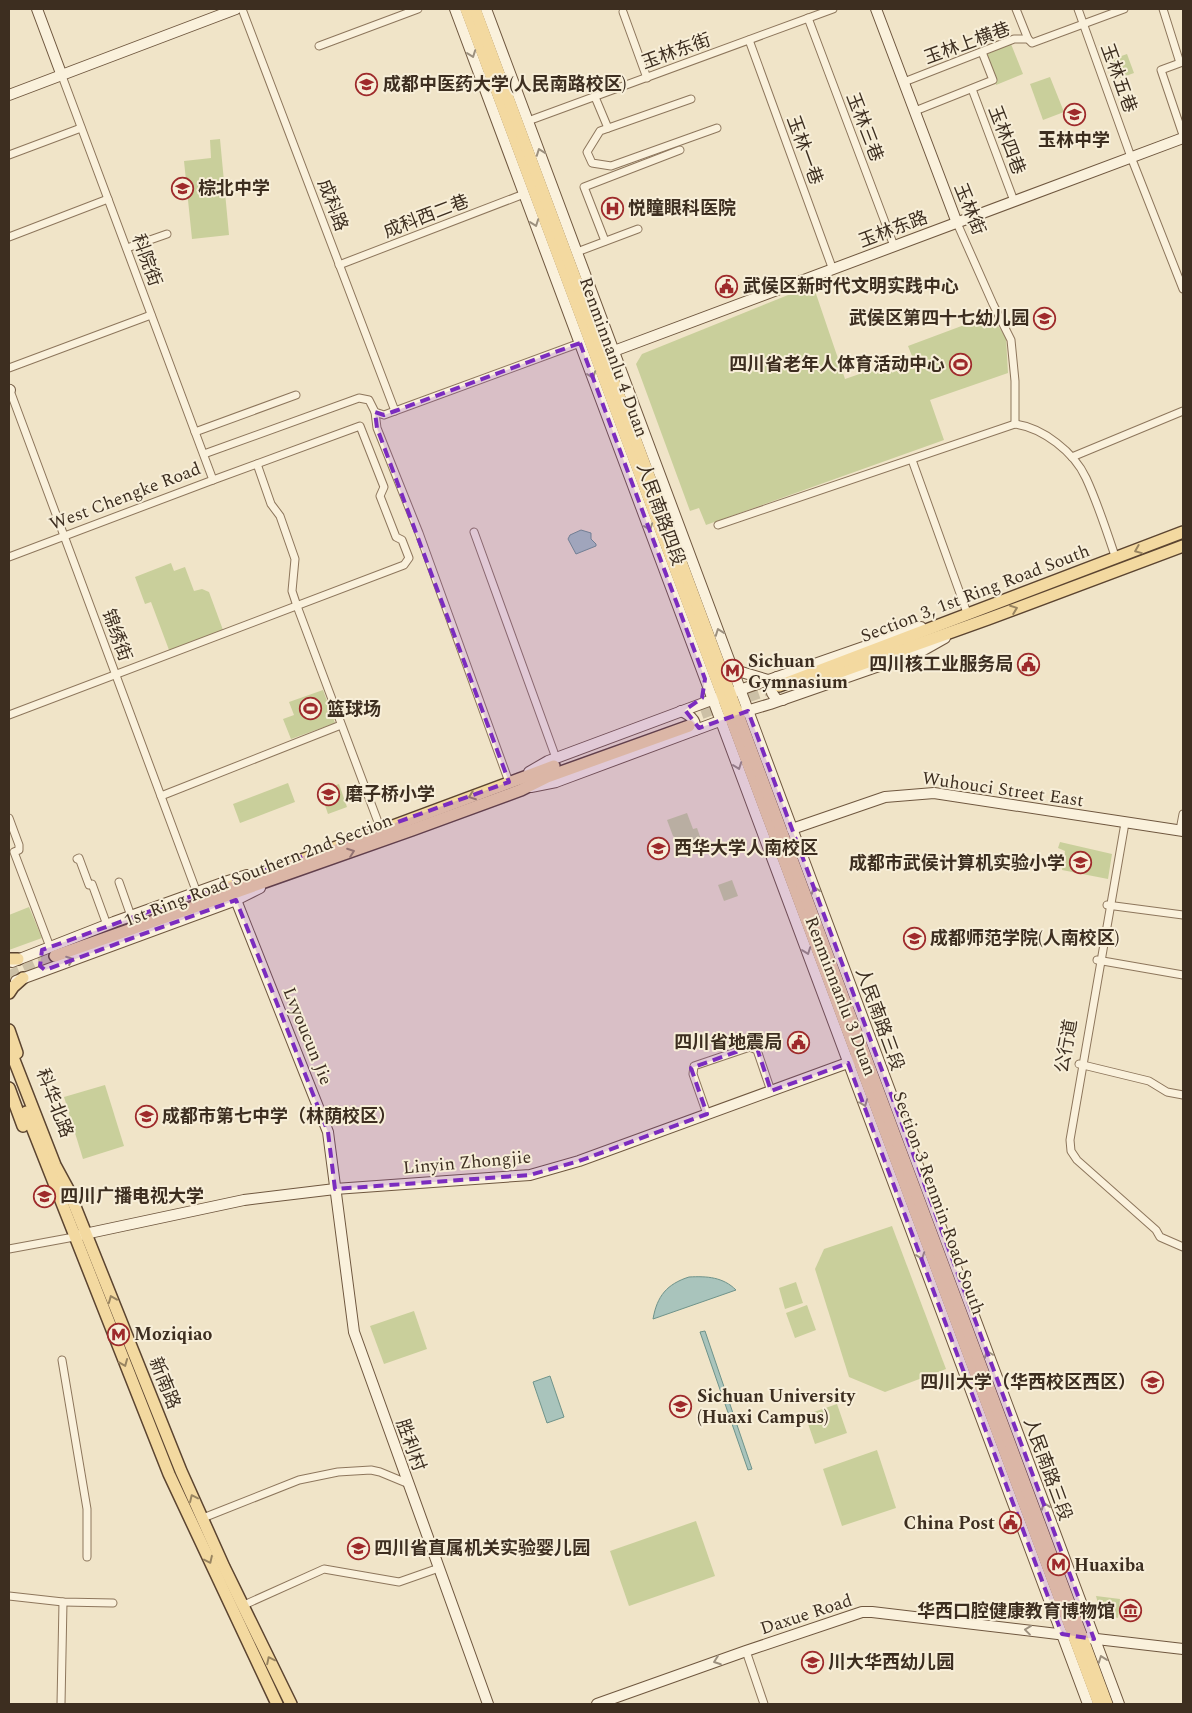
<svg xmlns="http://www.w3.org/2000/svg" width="1192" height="1713" viewBox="0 0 1192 1713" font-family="Spectral,'Noto Sans SC',serif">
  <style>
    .green { fill: #c9cf9b }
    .water { fill: #a9c4bc; stroke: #6f938a }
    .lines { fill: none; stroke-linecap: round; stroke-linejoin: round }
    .primary-tunnel { stroke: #ccc0a6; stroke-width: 11; stroke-dasharray: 11 5.5; stroke-linecap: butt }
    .street-casing { stroke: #8d765c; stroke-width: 9 }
    .secondary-casing { stroke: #6f573f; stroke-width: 12 }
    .primary-casing { stroke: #5b4430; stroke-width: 14 }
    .street { stroke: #faf1dc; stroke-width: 7 }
    .secondary { stroke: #faf1dc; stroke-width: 10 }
    .primary { stroke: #f3d9a0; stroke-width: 11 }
    .oneway { stroke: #9c907e }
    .oneway2 { stroke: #988460 }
    .marked { fill: #7b2cbf; fill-opacity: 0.2; stroke: #7b2cbf; stroke-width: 4; stroke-dasharray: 10 6; stroke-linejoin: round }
    .labels { text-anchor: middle; stroke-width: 4; stroke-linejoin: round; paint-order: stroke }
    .street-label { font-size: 18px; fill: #3d2e20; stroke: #f7eed8 }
    .poi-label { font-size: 18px; font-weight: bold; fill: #3d2e20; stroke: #f7eed8; text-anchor: start }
  </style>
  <rect width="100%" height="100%" fill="#f0e4c8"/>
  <g class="green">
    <path d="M1011,44L1023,74L996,85L985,55Z"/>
    <path d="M1127,54L1134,73L1120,78L1113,59Z"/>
    <path d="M1050,77L1064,112L1043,120L1030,84Z"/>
    <path d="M220,139L229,235L192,239L184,161L211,158L210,140Z"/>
    <path d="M813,285L845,379L912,356L908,346L991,315L1006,338L1008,373L930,400L944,440L706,525L699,508L690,511L636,364L642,354Z"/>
    <path d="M171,563L174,571L185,567L194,591L202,589L209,592L223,630L169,650L151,602L145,604L135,577Z"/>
    <path d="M323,690L335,723L291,739L283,719L294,715L289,702Z"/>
    <path d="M288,783L295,802L240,823L233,804Z"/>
    <path d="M339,784L347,807L328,814L320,791Z"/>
    <path d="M687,813L693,829L697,828L703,845L692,848L673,836L667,820Z"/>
    <path d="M1060,842L1112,854L1108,879L1062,870L1065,851L1058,848Z"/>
    <path d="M732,880L738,896L724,901L718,885Z"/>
    <path d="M29,907L42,938L9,950V915Z"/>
    <path d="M105,1085L124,1146L83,1159L64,1097Z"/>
    <path d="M892,1226L946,1369L885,1392L849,1377L815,1269L824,1249Z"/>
    <path d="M796,1282L803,1303L785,1309L779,1288Z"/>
    <path d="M807,1305L816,1330L795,1338L786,1313Z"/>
    <path d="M414,1311L427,1349L384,1364L370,1326Z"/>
    <path d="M837,1404L847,1433L815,1444L805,1415Z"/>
    <path d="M877,1450L896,1508L842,1526L823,1469Z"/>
    <path d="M696,1521L715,1576L629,1606L610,1551Z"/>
    <path d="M1096,1596L1120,1599L1118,1618C1103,1614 1100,1612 1096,1596Z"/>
  </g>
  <g class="water">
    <path d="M581,530L591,533V539L596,544V546L576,554L568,539L570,535Z"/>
    <path d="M689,1277C707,1276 723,1277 736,1290L653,1319C657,1296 667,1284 689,1277Z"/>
    <path d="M705,1331L752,1469L748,1470L700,1332Z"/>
    <path d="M550,1376L564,1417L547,1423L533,1382Z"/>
  </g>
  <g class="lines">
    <g class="primary-tunnel">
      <path d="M686,719L779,686"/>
      <path d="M9,976L55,956"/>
    </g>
    <defs>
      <g id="street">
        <path d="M242,9L395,411"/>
        <path d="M1016,9L1028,39"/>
        <path d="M1078,9L1131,157L1183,289"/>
        <path d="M1163,9L1180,63L1161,70L1183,135"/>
        <path d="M623,12L647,78"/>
        <path d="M808,18L894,246"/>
        <path d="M749,40L833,270"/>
        <path d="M319,46L418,9"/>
        <path d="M904,82L1014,39H1028L1032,43L1124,9"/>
        <path d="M972,89L1014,201"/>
        <path d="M595,97L608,128"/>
        <path d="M691,99L600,131L587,152L592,163L611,166L717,128"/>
        <path d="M915,111L993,80L982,52"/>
        <path d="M528,121L833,9"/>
        <path d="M9,155L81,128"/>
        <path d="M957,223L993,304L1011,340L1015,381V424"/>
        <path d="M9,237L108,199"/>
        <path d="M605,241L584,187L680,150"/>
        <path d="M127,248L167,234"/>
        <path d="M577,252L638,229"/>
        <path d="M339,265L524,194"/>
        <path d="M9,368L151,315"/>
        <path d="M9,388L197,893"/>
        <path d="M375,412L377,428L419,533L509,782"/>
        <path d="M195,432L296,395"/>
        <path d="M204,454L359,398L369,400L375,412L384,415L580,343"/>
        <path d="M1072,457L1183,411"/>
        <path d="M912,460L966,610"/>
        <path d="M257,464L271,504L280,516L295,559L292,591L297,606L381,830"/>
        <path d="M718,525L1015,424C1043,428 1074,452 1086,478C1098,504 1107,532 1116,559"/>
        <path d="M474,532L556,758"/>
        <path d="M9,557L213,480L62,76"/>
        <path d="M9,715L404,565L409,558L402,540L396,537L380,496L384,487L360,426L213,480"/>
        <path d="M161,796L341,725"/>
        <path d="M9,818L19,845V850L14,852L50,947"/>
        <path d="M1125,823L1070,1140L1071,1151L1077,1160L1156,1230L1160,1237L1183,1247"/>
        <path d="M1180,830L1183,814"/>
        <path d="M77,859L79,858L89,885L92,884L107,925"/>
        <path d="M119,882L131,916"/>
        <path d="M1107,905L1183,915"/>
        <path d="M1097,960L1183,975"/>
        <path d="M1079,1064L1149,1081L1167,1092L1183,1095"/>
        <path d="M707,1114L693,1074L694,1066L750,1047L757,1050L771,1091"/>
        <path d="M9,1249L74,1237"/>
        <path d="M62,1360L87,1509V1557"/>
        <path d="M203,1518L299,1480L338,1472L371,1470L380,1472L409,1484"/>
        <path d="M9,1596L63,1602L113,1603"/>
        <path d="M244,1605L324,1569L399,1582L439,1568"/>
        <path d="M746,1651L764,1704"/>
        <path d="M61,1704L63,1602"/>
      </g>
      <g id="secondary">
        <path d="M37,9L62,76"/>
        <path d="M455,9L1088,1704"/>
        <path d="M486,9L1119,1704"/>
        <path d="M876,9L957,223"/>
        <path d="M9,95L236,9"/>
        <path d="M614,351L1183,138"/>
        <path d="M9,391L10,390"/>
        <path d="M732,664L738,671L768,680"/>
        <path d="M777,677L772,681V693L777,700H783"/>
        <path d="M734,692L921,627"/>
        <path d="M681,711C690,715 697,720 695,730"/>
        <path d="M743,712L770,704L922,651L945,638"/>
        <path d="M529,772L548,761L717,698"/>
        <path d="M531,787L556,782L725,719"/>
        <path d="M792,829L885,797L934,793L1183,831"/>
        <path d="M236,900L328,1132L354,1332L488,1704"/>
        <path d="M12,962L114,922L228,881L247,875"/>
        <path d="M16,981L236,900L260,888"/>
        <path d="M80,1235L244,1200L335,1189L530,1175L579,1161L853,1061"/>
        <path d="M1088,1638L1183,1649"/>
        <path d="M597,1704L746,1651L862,1612H872L1066,1635"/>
      </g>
      <g id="primary">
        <path d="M466,9L1099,1704"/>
        <path d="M475,9L1107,1704"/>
        <path d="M809,683L988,619L1183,546"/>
        <path d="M779,686L1183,532"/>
        <path d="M229,887L554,766"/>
        <path d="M55,956L412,830L521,790L547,777L689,726"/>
        <path d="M9,959H18"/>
        <path d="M9,993L13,987L23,978"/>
        <path d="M9,1030L17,1053"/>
        <path d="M9,1047L55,1165L68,1189L181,1471L224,1567L291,1704"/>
        <path d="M9,1088L23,1126"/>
        <path d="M26,1112L169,1474L277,1704"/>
      </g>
    </defs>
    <use href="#street" class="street-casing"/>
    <use href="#secondary" class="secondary-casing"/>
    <use href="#primary" class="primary-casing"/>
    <use href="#street" class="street"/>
    <use href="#secondary" class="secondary"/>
    <use href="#primary" class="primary"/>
  </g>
  <defs><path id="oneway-chevron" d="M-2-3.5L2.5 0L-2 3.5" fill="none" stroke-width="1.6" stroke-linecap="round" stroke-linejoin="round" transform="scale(1.25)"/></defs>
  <g class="oneway">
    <use href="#oneway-chevron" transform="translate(472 54) rotate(70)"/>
    <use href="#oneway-chevron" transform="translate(540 152) rotate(-110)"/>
    <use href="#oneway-chevron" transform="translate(535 223) rotate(70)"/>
    <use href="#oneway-chevron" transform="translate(592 375) rotate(70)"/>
    <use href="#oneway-chevron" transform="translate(649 527) rotate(70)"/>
    <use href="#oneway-chevron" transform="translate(719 632) rotate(-110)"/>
    <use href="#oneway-chevron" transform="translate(738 766) rotate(70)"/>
    <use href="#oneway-chevron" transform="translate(815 890) rotate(-110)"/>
    <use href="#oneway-chevron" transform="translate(807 951) rotate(70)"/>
    <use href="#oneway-chevron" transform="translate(70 960) rotate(-20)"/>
    <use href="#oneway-chevron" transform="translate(864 1103) rotate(69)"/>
    <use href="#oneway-chevron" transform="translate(921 1256) rotate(70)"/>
    <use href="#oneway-chevron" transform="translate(988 1354) rotate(-111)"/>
    <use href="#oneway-chevron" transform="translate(1045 1506) rotate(-110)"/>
    <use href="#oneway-chevron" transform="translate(1028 1630) rotate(-173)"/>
    <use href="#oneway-chevron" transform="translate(1102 1659) rotate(-110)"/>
    <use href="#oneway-chevron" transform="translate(717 1661) rotate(160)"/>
  </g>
  <g class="oneway2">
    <use href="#oneway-chevron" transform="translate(1138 550) rotate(158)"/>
    <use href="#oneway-chevron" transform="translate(1014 609) rotate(-21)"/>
    <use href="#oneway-chevron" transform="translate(472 796) rotate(159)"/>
    <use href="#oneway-chevron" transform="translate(351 852) rotate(-20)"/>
    <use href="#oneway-chevron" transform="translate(112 1299) rotate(-112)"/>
    <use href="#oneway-chevron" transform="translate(124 1363) rotate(68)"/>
    <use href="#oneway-chevron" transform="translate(193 1498) rotate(-115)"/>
    <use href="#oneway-chevron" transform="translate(209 1560) rotate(65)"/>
    <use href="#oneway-chevron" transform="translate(270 1660) rotate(-116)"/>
  </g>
  <path class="marked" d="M580,343L705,679L702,698L685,710L699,728L748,711L1094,1639L1062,1634L848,1063L771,1091L756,1045L691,1068L707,1114L579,1161L530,1175L335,1189L328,1132L236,900L45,970L40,966L42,950L509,782L377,428L375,412L384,415L395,411Z"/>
  <defs>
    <symbol id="university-ring" viewBox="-11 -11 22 22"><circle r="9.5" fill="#f7eed8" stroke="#9e2a2b" stroke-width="1.5"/><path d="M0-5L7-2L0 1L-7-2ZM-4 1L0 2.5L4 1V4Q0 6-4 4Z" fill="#9e2a2b"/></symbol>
    <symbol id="school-ring" viewBox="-11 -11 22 22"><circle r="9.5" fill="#f7eed8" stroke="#9e2a2b" stroke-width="1.5"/><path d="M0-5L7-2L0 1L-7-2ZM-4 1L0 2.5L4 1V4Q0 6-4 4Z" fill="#9e2a2b"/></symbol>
    <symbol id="hospital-ring" viewBox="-11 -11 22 22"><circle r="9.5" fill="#f7eed8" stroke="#9e2a2b" stroke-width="1.5"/><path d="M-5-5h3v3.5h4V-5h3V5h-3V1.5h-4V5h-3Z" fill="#9e2a2b"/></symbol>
    <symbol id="civic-ring" viewBox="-11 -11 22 22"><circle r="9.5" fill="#f7eed8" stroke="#9e2a2b" stroke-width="1.5"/><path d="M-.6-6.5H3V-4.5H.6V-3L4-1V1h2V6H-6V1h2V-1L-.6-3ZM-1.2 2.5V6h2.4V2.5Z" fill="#9e2a2b"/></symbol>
    <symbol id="stadium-ring" viewBox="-11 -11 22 22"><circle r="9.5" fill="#f7eed8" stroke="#9e2a2b" stroke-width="1.5"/><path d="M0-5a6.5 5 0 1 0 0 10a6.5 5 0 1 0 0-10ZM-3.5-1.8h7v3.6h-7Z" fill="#9e2a2b"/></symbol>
    <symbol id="metro-ring" viewBox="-11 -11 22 22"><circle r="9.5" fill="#f7eed8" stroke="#9e2a2b" stroke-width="1.5"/><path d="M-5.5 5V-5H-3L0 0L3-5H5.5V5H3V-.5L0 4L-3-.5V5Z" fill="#9e2a2b"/></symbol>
    <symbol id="museum-ring" viewBox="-11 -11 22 22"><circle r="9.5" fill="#f7eed8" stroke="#9e2a2b" stroke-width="1.5"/><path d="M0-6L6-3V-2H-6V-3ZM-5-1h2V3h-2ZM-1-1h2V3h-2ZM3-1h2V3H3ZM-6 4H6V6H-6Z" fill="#9e2a2b"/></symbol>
  </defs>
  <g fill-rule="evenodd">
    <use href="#university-ring" x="354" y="72" width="25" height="25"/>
    <use href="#school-ring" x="1062" y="102" width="25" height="25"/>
    <use href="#school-ring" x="170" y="176" width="25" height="25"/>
    <use href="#hospital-ring" x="600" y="196" width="25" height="25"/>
    <use href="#civic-ring" x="714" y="274" width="25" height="25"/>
    <use href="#school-ring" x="1032" y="306" width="25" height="25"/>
    <use href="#stadium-ring" x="948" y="352" width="25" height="25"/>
    <use href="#civic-ring" x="1016" y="652" width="25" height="25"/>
    <use href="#metro-ring" x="720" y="658" width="25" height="25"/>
    <use href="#stadium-ring" x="298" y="696" width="25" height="25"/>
    <use href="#school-ring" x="316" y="782" width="25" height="25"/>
    <use href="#university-ring" x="646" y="836" width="25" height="25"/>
    <use href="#school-ring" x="1068" y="850" width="25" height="25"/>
    <use href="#school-ring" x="902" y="926" width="25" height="25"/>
    <use href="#civic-ring" x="786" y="1030" width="25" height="25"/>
    <use href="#school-ring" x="134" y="1104" width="25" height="25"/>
    <use href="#university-ring" x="32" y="1184" width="25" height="25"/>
    <use href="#metro-ring" x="106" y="1322" width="25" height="25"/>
    <use href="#university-ring" x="1140" y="1370" width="25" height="25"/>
    <use href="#university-ring" x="668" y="1394" width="25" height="25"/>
    <use href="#civic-ring" x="998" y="1510" width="25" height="25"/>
    <use href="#school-ring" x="346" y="1536" width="25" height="25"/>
    <use href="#metro-ring" x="1046" y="1552" width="25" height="25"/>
    <use href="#museum-ring" x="1118" y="1598" width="25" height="25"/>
    <use href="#school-ring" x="800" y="1650" width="25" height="25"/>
  </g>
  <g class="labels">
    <g class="street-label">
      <text transform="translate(967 43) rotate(-20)" y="6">玉林上横巷</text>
      <text transform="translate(676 51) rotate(-20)" y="6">玉林东街</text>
      <text transform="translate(1119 78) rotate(70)" y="6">玉林五巷</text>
      <text transform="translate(865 127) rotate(69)" y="6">玉林三巷</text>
      <text transform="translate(1007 140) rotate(69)" y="6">玉林四巷</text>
      <text transform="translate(805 150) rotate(70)" y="6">玉林一巷</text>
      <text transform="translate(333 205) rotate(69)" y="6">成科路</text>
      <text transform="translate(970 209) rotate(68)" y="6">玉林街</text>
      <text transform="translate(426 216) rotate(-21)" y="6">成科西二巷</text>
      <text transform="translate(893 229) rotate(-21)" y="6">玉林东路</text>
      <text transform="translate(147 260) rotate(70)" y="6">科院街</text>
      <text transform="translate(614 357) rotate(70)" y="6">Renminnanlu 4 Duan</text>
      <text transform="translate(125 496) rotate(-21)" y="6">West Chengke Road</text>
      <text transform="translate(661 514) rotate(70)" y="6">人民南路四段</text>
      <text transform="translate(975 593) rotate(-21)" y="6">Section 3, 1st Ring Road South</text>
      <text transform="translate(117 635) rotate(70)" y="6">锦绣街</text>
      <text transform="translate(1003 789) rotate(8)" y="6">Wuhouci Street East</text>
      <text transform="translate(258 870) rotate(-21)" y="6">1st Ring Road Southern 2nd Section</text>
      <text transform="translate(841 996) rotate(69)" y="6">Renminnanlu 3 Duan</text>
      <text transform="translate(880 1019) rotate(70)" y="6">人民南路三段</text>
      <text transform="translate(308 1036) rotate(68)" y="6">Lvyoucun Jie</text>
      <text transform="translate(1066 1046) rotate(-80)" y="6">公行道</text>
      <text transform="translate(55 1103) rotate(69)" y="6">科华北路</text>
      <text transform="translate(467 1162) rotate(-5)" y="6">Linyin Zhongjie</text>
      <text transform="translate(939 1203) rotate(70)" y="6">Section 3 Renmin Road South</text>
      <text transform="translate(165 1383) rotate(68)" y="6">新南路</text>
      <text transform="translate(411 1445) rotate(70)" y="6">胜利村</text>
      <text transform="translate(1048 1469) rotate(70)" y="6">人民南路三段</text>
      <text transform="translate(806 1614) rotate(-18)" y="6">Daxue Road</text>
    </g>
    <g class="poi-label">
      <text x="383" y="90">成都中医药大学(人民南路校区)</text>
      <text x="1074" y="146" text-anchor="middle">玉林中学</text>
      <text x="198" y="194">棕北中学</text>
      <text x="628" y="214">悦瞳眼科医院</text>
      <text x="743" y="292">武侯区新时代文明实践中心</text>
      <text x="1029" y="324" text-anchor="end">武侯区第四十七幼儿园</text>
      <text x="945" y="370" text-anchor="end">四川省老年人体育活动中心</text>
      <text x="748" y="667">Sichuan<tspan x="748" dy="21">Gymnasium</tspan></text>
      <text x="1013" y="670" text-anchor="end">四川核工业服务局</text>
      <text x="327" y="715">篮球场</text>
      <text x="345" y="800">磨子桥小学</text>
      <text x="674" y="854">西华大学人南校区</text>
      <text x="1065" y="869" text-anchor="end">成都市武侯计算机实验小学</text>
      <text x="930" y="944">成都师范学院(人南校区)</text>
      <text x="782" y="1048" text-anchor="end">四川省地震局</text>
      <text x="162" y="1122">成都市第七中学（林荫校区）</text>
      <text x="60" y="1202">四川广播电视大学</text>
      <text x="134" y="1340">Moziqiao</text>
      <text x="1136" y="1388" text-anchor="end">四川大学（华西校区西区）</text>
      <text x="697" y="1402">Sichuan University<tspan x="697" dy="21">(Huaxi Campus)</tspan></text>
      <text x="995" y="1529" text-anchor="end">China Post</text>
      <text x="374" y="1554">四川省直属机关实验婴儿园</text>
      <text x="1074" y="1571">Huaxiba</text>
      <text x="1115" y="1617" text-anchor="end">华西口腔健康教育博物馆</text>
      <text x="828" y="1668">川大华西幼儿园</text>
    </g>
  </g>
  <rect width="1192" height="1713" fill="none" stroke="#3d2e20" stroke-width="20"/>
</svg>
